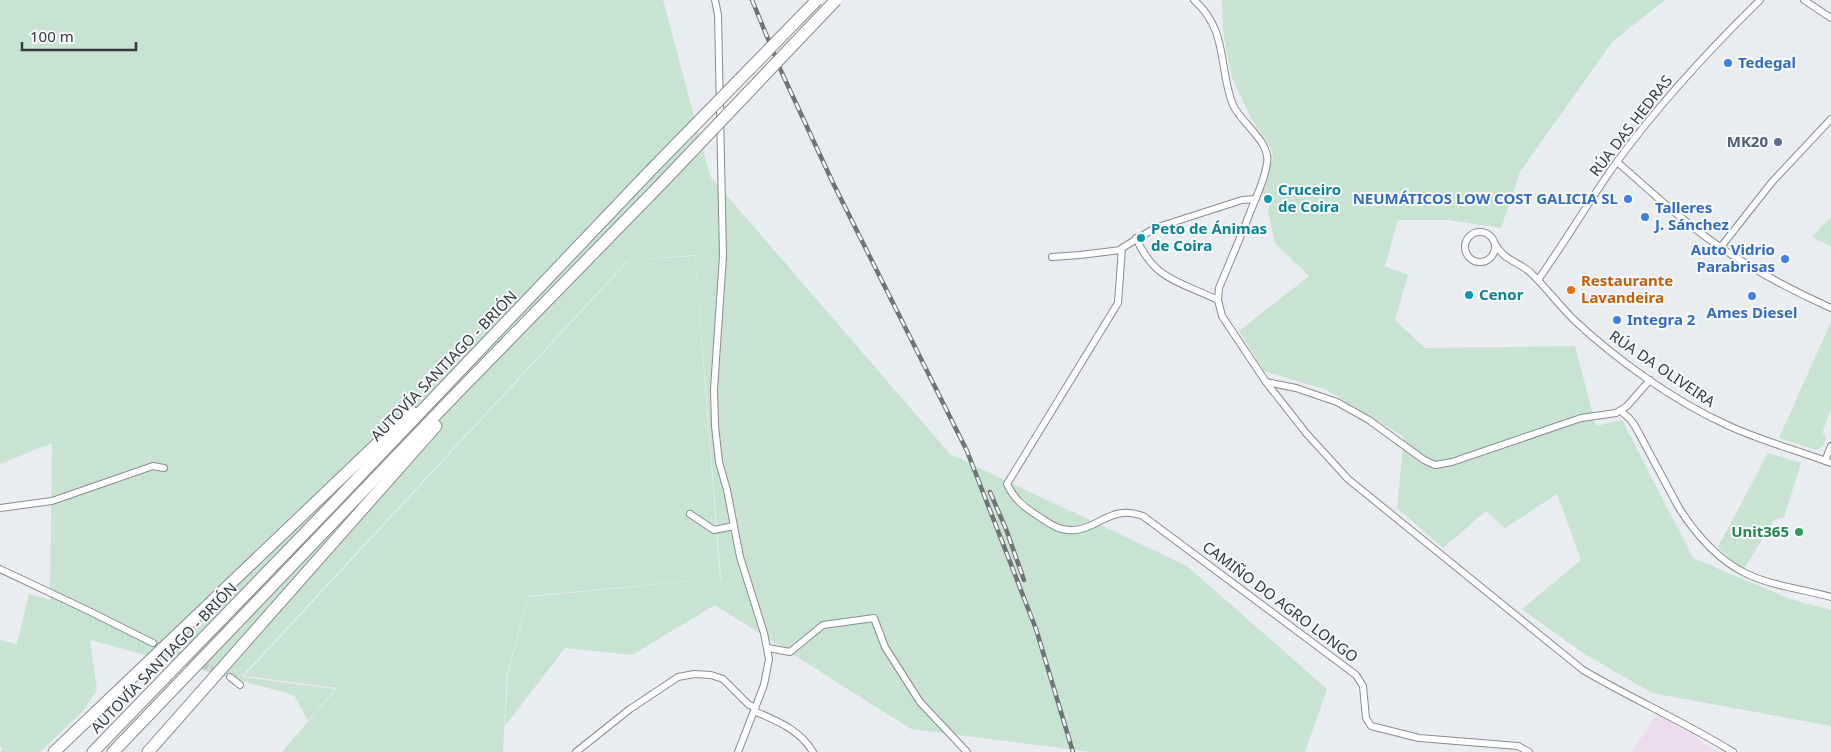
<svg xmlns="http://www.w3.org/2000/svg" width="1831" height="752" viewBox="0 0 1831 752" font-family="'Noto Sans',sans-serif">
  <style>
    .education { fill: #ecdcee }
    .green { fill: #c8e3d2 }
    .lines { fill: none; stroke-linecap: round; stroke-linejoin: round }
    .minor-tunnel { stroke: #c5c8cb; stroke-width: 6; stroke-dasharray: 6 3; stroke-linecap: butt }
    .minor-casing { stroke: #898c8f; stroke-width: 8 }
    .motorway-casing { stroke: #898c8f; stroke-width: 13 }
    .minor { stroke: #fff; stroke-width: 6 }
    .motorway { stroke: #fff; stroke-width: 11 }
    .rail-casing { stroke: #707274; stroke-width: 4.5 }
    .rail { stroke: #f6f9fd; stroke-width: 2.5; stroke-dasharray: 8; stroke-linecap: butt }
    .motorway-bridge-casing { stroke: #898c8f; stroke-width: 13; stroke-linecap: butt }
    .motorway-bridge { stroke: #fff; stroke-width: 11 }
    .shop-dot { fill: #3f7fe0; stroke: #f6f9fd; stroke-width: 2 }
    .service-dot { fill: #5c6f8a; stroke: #f6f9fd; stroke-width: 2 }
    .culture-dot { fill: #0f9aa8; stroke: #f6f9fd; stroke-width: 2 }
    .food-dot { fill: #e8710a; stroke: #f6f9fd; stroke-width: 2 }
    .leisure-dot { fill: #2e9e5b; stroke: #f6f9fd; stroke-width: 2 }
    .labels { text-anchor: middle; stroke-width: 4; stroke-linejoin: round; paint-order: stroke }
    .shop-label { font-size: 15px; font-weight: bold; fill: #366cbe; stroke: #f6f9fd; text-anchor: start }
    .street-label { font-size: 15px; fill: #363839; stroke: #f6f9fd }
    .service-label { font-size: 15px; font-weight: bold; fill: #4e5e75; stroke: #f6f9fd; text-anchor: end }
    .culture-label { font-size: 15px; font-weight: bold; fill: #0d838f; stroke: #f6f9fd; text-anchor: start }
    .food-label { font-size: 15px; font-weight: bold; fill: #c56008; stroke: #f6f9fd; text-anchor: start }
    .leisure-label { font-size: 15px; font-weight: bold; fill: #27864d; stroke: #f6f9fd; text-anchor: end }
  </style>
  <rect width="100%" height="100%" fill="#e9ecf0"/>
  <path class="education" d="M1658,713L1672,720L1676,726L1697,736L1696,739L1719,752H1632Z"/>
  <g class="green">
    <path d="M0,0H663L710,176L950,454L1187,566L1327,689L1305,752H1092L911,729L715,605L632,655L565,648L505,726L508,673L529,597L721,578L695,255L628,260L243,675V677L335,689L308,721L294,695L90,640L97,690L83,711L40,752H0L3,749L0,746V640L17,644L29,594L50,600L52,443L0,464Z"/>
    <path d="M1222,0H1665L1613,41L1520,172L1501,228L1448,220H1398L1385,266L1408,275L1395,320L1425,348L1575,346L1596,426L1622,420L1693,558L1793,600L1831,610V726L1652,693L1583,653L1522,609L1581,560L1557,494L1505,528L1486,511L1443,548L1397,508L1404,437L1327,390L1264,371L1239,331L1309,276L1275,243L1268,211L1271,198L1261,193L1273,158L1271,148L1252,120L1232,78L1223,33Z"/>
    <path d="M1831,217V246L1812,237Z"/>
    <path d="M695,256L720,578L529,596L507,673L503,752H282L337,688L244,676L629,260Z"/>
    <path d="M1831,322V409L1822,434L1826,437L1824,445L1816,450L1779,438Z"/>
    <path d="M1768,453L1801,463L1784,517L1774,520L1744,569L1740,568L1718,547Z"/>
  </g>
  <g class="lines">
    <path class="minor-tunnel" d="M153,643L230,677"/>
    <defs>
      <g id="minor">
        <path d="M715,0L718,15L723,256L714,389L715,426L719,462L727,490L740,557L764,633L769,659L764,685L738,752"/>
        <path d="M1194,0C1229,31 1218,68 1233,105C1241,123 1271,142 1267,163C1265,179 1257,195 1251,210C1241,236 1230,262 1219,288L1218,300L1222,316L1266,382L1306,433L1348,479L1583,670C1632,699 1685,722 1733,752"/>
        <path d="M1804,0L1831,18"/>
        <path d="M1617,162C1651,191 1683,222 1720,247C1755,271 1793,291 1831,308"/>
        <path d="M1255,199L1242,200L1155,228L1122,248L1118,303L1007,484C1014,499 1024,507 1038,516C1046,521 1053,527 1062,529C1094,537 1108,502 1143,516L1356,675L1363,686L1366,718L1371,726L1419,738L1518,746L1529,752"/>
        <circle cx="1480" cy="247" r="15"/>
        <path d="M1136,238C1155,281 1181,282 1218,300"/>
        <path d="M1495,244C1498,248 1501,253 1505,256C1514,263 1525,266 1533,275C1547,289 1560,306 1574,320C1617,360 1674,401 1727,425C1761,441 1797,450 1831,463"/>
        <path d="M1720,248L1772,182L1831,119"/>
        <path d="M1052,257L1080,255L1121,250"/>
        <path d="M1538,280C1565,242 1589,201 1616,163C1659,104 1708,51 1760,0"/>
        <path d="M1266,382L1296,388L1337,402L1369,420L1424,460L1435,465L1452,462L1581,418L1616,413L1627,406L1650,380"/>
        <path d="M1621,411L1630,419L1635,426L1679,508C1695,533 1717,559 1745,573C1771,586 1803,589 1831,597"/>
        <path d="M1825,461L1831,446"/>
        <path d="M0,508L52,501L153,466L164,468"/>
        <path d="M690,514L714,530L734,526"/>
        <path d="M0,569L91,612L153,643"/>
        <path d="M768,648L790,652L823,625L874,618L885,647L920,702L967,752"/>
        <path d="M230,677L240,685"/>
        <path d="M754,711C777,721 799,729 813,752"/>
        <path d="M576,752L630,709L678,677L694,674L711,675L723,679L749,705L755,707"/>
      </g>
      <g id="motorway">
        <path d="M54,752L404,418L412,412"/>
        <path d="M93,752L332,505L650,171"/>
        <path d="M113,752L456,394L661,184"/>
        <path d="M148,752L436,426"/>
      </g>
    </defs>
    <use href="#minor" class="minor-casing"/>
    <use href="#motorway" class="motorway-casing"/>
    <use href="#minor" class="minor"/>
    <use href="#motorway" class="motorway"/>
    <defs>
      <g id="rail">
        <path d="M752,0L782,73L833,183L967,451L1036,629L1073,752"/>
        <path d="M990,492L1006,529L1024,580"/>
      </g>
    </defs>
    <use href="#rail" class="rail-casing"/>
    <use href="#rail" class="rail"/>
    <defs>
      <g id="motorway-bridge">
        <path d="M650,171L817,0"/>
        <path d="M661,184L836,0"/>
      </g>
    </defs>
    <use href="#motorway-bridge" class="motorway-bridge-casing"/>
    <use href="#motorway-bridge" class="motorway-bridge"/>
  </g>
  <g class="shop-dot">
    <circle cx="1728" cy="63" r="5"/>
    <circle cx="1628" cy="199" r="5"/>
    <circle cx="1645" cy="217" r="5"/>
    <circle cx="1785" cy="259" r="5"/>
    <circle cx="1752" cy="296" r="5"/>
    <circle cx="1617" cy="320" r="5"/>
  </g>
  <circle class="service-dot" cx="1778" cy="142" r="5"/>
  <g class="culture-dot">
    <circle cx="1268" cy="199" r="5"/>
    <circle cx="1141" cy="238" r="5"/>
    <circle cx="1469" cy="295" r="5"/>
  </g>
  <circle class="food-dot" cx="1571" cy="290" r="5"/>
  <circle class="leisure-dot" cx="1799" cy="532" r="5"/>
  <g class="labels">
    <g class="shop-label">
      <text x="1738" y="68">Tedegal</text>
      <text x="1618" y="204" text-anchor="end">NEUMÁTICOS LOW COST GALICIA SL</text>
      <text x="1655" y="213">Talleres<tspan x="1655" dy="17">J. Sánchez</tspan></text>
      <text x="1775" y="255" text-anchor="end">Auto Vidrio<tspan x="1775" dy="17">Parabrisas</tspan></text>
      <text x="1752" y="318" text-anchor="middle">Ames Diesel</text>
      <text x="1627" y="325">Integra 2</text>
    </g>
    <g class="street-label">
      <text transform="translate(1631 126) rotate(-52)" y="5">RÚA DAS HEDRAS</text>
      <text transform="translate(444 366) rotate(-46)" y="5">AUTOVÍA SANTIAGO - BRIÓN</text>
      <text transform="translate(1662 369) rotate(34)" y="5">RÚA DA OLIVEIRA</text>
      <text transform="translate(1280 602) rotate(37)" y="5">CAMIÑO DO AGRO LONGO</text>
      <text transform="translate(164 658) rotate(-46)" y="5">AUTOVÍA SANTIAGO - BRIÓN</text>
    </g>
    <g class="service-label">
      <text x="1768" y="147">MK20</text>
    </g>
    <g class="culture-label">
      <text x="1278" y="195">Cruceiro<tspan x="1278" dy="17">de Coira</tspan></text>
      <text x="1151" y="234">Peto de Ánimas<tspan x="1151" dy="17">de Coira</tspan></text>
      <text x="1479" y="300">Cenor</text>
    </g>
    <g class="food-label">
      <text x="1581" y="286">Restaurante<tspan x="1581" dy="17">Lavandeira</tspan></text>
    </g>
    <g class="leisure-label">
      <text x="1789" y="537">Unit365</text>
    </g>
  </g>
  <path d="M22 42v8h114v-8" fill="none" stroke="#363839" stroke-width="2.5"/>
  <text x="30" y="42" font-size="15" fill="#363839" stroke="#f6f9fd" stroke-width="4" paint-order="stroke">100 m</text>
</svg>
